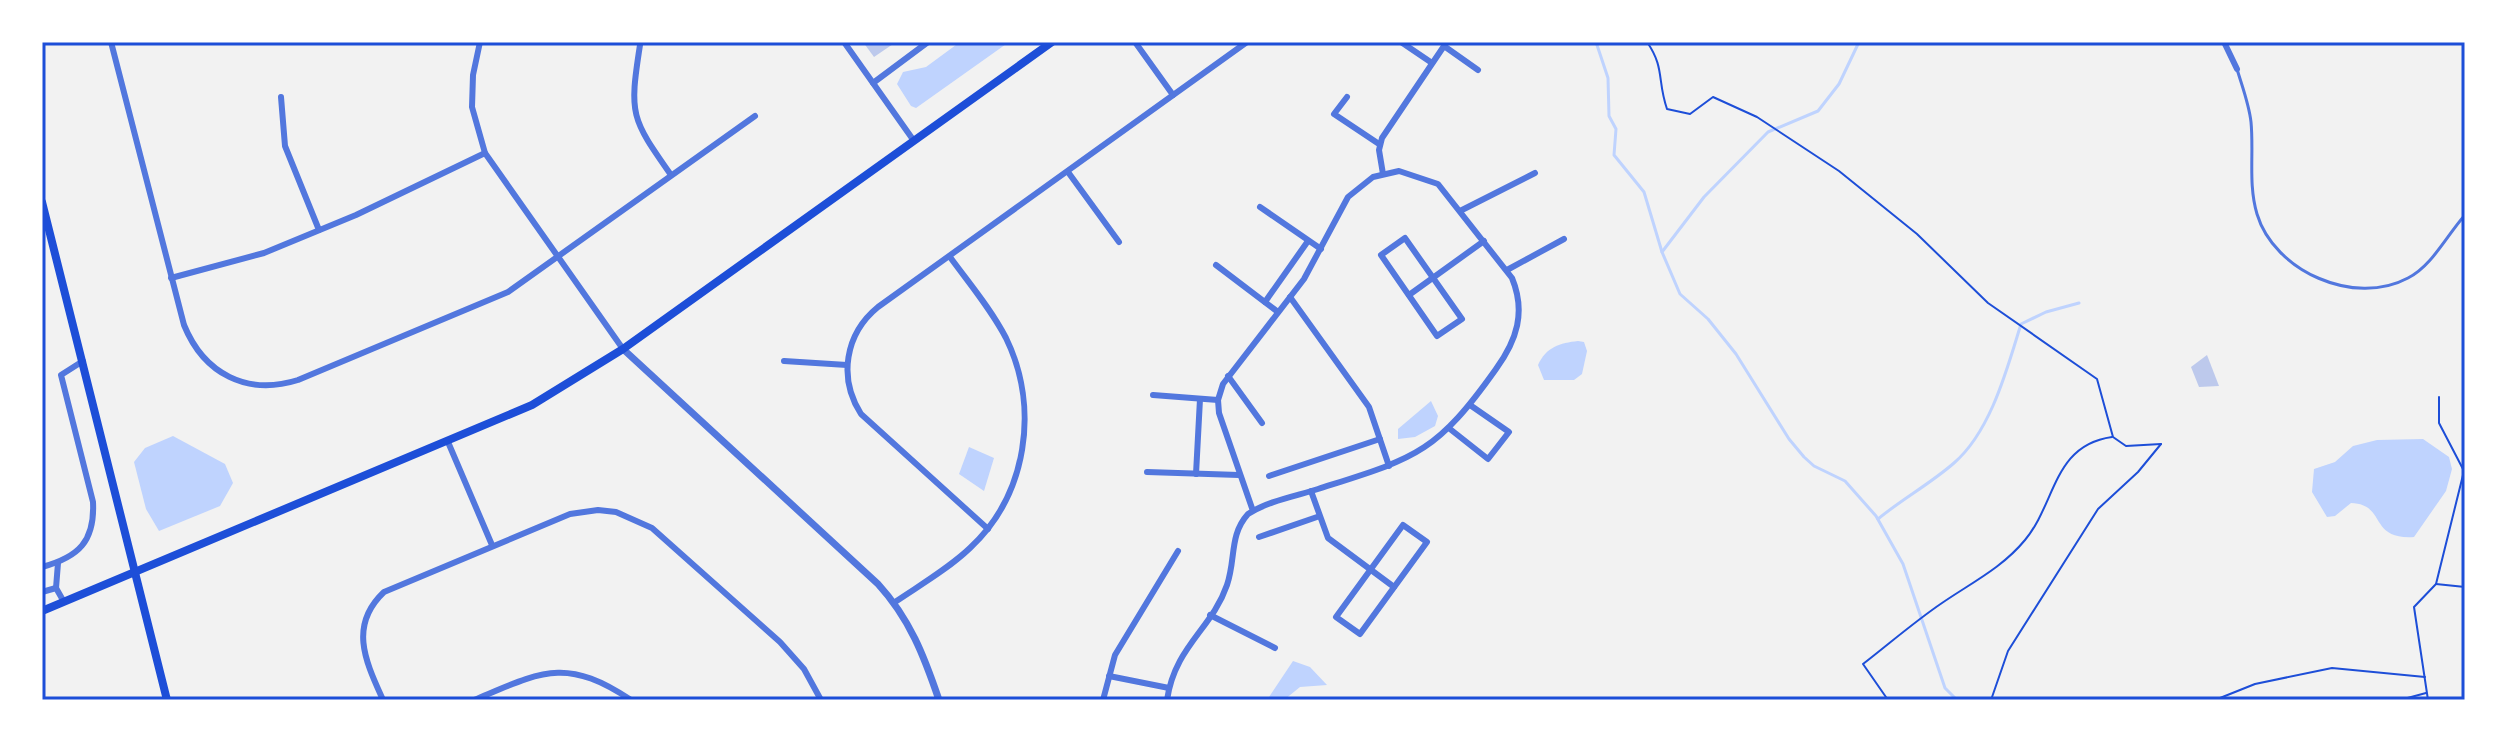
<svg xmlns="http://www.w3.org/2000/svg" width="2507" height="742" viewBox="0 0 2507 742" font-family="'Zilla Slab',serif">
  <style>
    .water { fill: #bfd3fe }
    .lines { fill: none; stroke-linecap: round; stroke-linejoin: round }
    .stream { stroke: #bfd3fe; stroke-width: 3 }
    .building { fill: #bdc9ec }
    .path { stroke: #1d4ed8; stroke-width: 2 }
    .service { stroke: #5277de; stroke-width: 3 }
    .minor { stroke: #5277de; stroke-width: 6 }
    .tertiary { stroke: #5277de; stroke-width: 7 }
    .secondary { stroke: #1d4ed8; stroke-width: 8 }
    .neatline { fill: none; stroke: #1d4ed8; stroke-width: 3 }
  </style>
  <rect width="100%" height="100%" fill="#f2f2f2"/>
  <g class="water">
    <path d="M960,42H1009L916,108L911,106L897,84L903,72L926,67Z"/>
    <path d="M1578,341L1584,342L1587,351L1582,374L1574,380H1544L1538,365C1546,347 1560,343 1578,341Z"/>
    <path d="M1431,401L1438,416L1435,426L1415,437L1398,439V429Z"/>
    <path d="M173,436L225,464L233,483L220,506L159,531L146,509L134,462L145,448Z"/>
    <path d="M2423,439L2449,457L2452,469L2446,491L2414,537C2368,540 2387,504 2351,503L2335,516L2327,517L2312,492L2314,469L2335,462L2353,446L2377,440Z"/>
    <path d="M969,447L994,458L984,491L959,474Z"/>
    <path d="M1293,661L1310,667L1327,685L1300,687L1284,700H1267Z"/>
  </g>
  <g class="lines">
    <g class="stream">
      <path d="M1596,42L1608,78L1609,116L1616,129L1614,155L1644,192L1662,252L1680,294L1708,319L1736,354L1789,439L1804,457L1814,466L1845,481L1876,516L1903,564L1945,688L1957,700"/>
      <path d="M1662,252L1704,197L1768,132L1818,111L1839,84L1859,42"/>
      <path d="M1878,519C1902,499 1930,484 1954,463C1991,431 2007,369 2021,324L2046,312L2079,303"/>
    </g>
  </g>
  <g class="building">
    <path d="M863,42H896L874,57Z"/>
    <path d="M2207,355L2219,386L2199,387L2191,367Z"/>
  </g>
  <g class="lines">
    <g class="path">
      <path d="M1647,42C1665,68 1657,80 1667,109L1690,114L1713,97L1757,117L1839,171L1917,234L1988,303L2097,379L2113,437L2126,446L2161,444"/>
      <path d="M2436,584L2465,587"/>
      <path d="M1888,700L1863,664C1889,644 1914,622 1942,603C1971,583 2002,568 2025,540C2056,503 2053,445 2112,437"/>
      <path d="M1991,700L2008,651L2098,509L2138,472L2161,444"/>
      <path d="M2215,700L2255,684L2332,668L2425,677"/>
      <path d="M2400,700L2426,693"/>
      <path d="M2428,700L2414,607L2436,584L2464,471L2439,423V397"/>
    </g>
    <path class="service" d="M2237,69C2242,86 2249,104 2251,122C2254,153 2248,184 2257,214C2274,271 2354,307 2408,278C2432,266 2447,235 2465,215"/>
    <g class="minor">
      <path d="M111,42L184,325C204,374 247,396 298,380L508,292L755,116"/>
      <path d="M480,42L473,75L472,107L485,153L623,349"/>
      <path d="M844,42L914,141"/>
      <path d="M1135,42L1173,95"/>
      <path d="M1401,42L1432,63"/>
      <path d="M2224,42L2237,69"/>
      <path d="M640,45C629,115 631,118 671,175"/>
      <path d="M873,83L928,42"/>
      <path d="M281,97L285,146L319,230"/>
      <path d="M1347,97L1334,114L1379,144"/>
      <path d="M1068,172L1119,242"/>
      <path d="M1383,174L1379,150L1382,138L1444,46L1478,70"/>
      <path d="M1260,207L1321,249"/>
      <path d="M1460,211L1535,173"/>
      <path d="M1405,238L1462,319L1437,336L1381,255Z"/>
      <path d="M1216,265L1278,312"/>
      <path d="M1507,270L1564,239"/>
      <path d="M171,278L264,253L356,215L485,153"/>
      <path d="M1409,295L1484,241"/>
      <path d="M1290,297L1369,407L1389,466"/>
      <path d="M1265,302L1308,241"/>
      <path d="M784,361L847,365"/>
      <path d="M1228,376L1262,423"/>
      <path d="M1153,395L1218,400"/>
      <path d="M1450,429L1488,459L1509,432L1470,405"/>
      <path d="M448,442L492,545"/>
      <path d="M1147,472L1239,475"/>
      <path d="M1196,474L1200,399"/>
      <path d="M1269,476L1380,439"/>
      <path d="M1311,491L1328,538L1394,587"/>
      <path d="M1403,525L1427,542L1360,634L1336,617Z"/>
      <path d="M988,529L861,414C838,378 845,334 878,307L1247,42"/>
      <path d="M1259,537L1317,517"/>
      <path d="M42,567C79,557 95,541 93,502L61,375L83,361"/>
      <path d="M56,588L58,563"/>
      <path d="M42,592L56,588L64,602"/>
      <path d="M895,602C920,585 948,569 970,548C1027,495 1040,408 1006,338C991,309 969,283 950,257"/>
      <path d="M1210,615L1275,648"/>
      <path d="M1109,676L1169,688"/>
      <path d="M383,700C366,662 348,626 384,592L570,514L598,510L616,512L652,528L780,642L804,669L821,700"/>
      <path d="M474,700C541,672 565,656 631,700"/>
      <path d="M1103,700L1115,655L1178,551"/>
      <path d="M1167,700C1175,646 1212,629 1227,585C1236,559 1229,535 1248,514C1268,501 1296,496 1318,489C1415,458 1435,455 1496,369C1517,340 1526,312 1512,278L1438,184L1399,171L1373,177L1348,197L1304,279L1223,384L1218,400L1219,413L1253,511"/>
    </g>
    <path class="tertiary" d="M623,349L878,584C910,619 924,656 939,700"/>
    <g class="secondary">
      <path d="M42,202L167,700"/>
      <path d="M42,611L532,405L623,349L1052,42"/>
    </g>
  </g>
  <rect width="2507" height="742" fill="none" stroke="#ffffff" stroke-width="88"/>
  <rect x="44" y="44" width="2419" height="654" class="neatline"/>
</svg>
